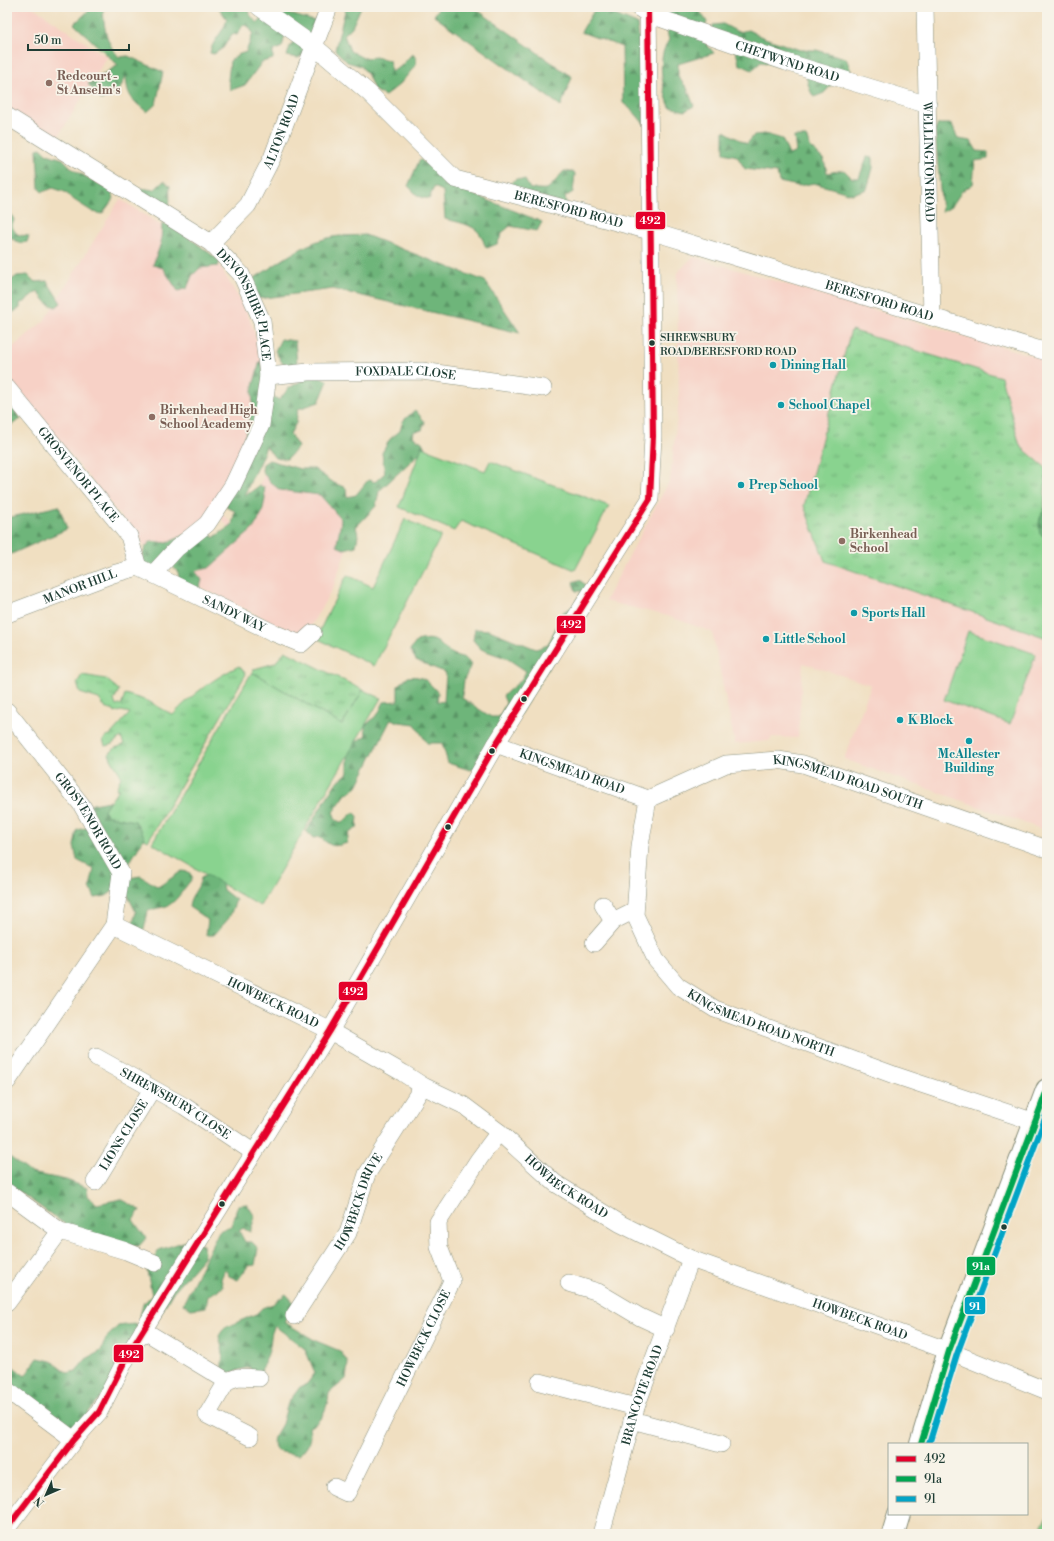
<svg xmlns="http://www.w3.org/2000/svg" width="1054" height="1541" viewBox="0 0 1054 1541" font-family="'Libre Bodoni',serif">
  <style>
    .built { fill: #f7d1c6 }
    .grass { fill: url(#grass-tufts); stroke: #548862 }
    .forest { fill: url(#forest-firs); stroke: #467957 }
    .pitch { fill: #89d38f; stroke: #548862 }
    .lines { fill: none; stroke-linecap: round; stroke-linejoin: round }
    .minor-casing { stroke: #888e7a; stroke-width: 18 }
    .major-casing { stroke: #888e7a; stroke-width: 24 }
    .minor { stroke: #fff; stroke-width: 17 }
    .major { stroke: #fff; stroke-width: 22 }
    .bus-1-casing { stroke: #f7f3e8; stroke-width: 9 }
    .bus-2-casing { stroke: #f7f3e8; stroke-width: 9 }
    .bus-3-casing { stroke: #f7f3e8; stroke-width: 9 }
    .bus-1 { stroke: #e4002b; stroke-width: 6 }
    .bus-2 { stroke: #00a651; stroke-width: 6 }
    .bus-3 { stroke: #02a4c6; stroke-width: 6 }
    .education-dot { fill: #8d6e63; stroke: #f7f3e8; stroke-width: 1.5 }
    .bus-dot { fill: #1f3d34; stroke: #f7f3e8; stroke-width: 1.5 }
    .culture-dot { fill: #0f9aa8; stroke: #f7f3e8; stroke-width: 1.5 }
    .labels { text-anchor: middle; stroke-width: 3.5; stroke-linejoin: round; paint-order: stroke }
    .bus-label { font-size: 11px; fill: #1f3d34; stroke: #f7f3e8; text-anchor: start }
    .street-label { font-size: 12px; fill: #1f3d34; stroke: #f7f3e8 }
    .education-label { font-size: 12px; font-weight: bold; fill: #785e54; stroke: #f7f3e8; text-anchor: start }
    .culture-label { font-size: 12px; font-weight: bold; fill: #0d838f; stroke: #f7f3e8; text-anchor: start }
    .line-badge { stroke: #f7f3e8; stroke-width: 1.5 }
    .badge-label { font-size: 11px; text-anchor: middle; font-weight: bold; fill: #fff }
  </style>
  <defs>
    <pattern id="grass-tufts" width="24" height="20" patternUnits="userSpaceOnUse"><rect width="24" height="20" fill="#89d38f"/><path d="M3 7l-1-3M5 7V3M7 7l1-3M15 17l-1-3M17 17v-4M19 17l1-3" fill="none" stroke="#6fac76"/></pattern>
    <pattern id="forest-firs" width="22" height="20" patternUnits="userSpaceOnUse"><rect width="22" height="20" fill="#6eb57a"/><path d="M5 1l3.5 6h-7zM16 11l3.5 6h-7z" fill="#5a9465"/></pattern>
  </defs>
  <rect width="100%" height="100%" fill="#f7f3e8"/>
  <filter id="ink" filterUnits="userSpaceOnUse"><feTurbulence type="fractalNoise" baseFrequency=".025" numOctaves="2"/><feDisplacementMap in="SourceGraphic" scale="8" xChannelSelector="R" yChannelSelector="G"/><feConvolveMatrix kernelMatrix="1 2 1 2 8 2 1 2 1" color-interpolation-filters="sRGB"/></filter>
  <filter id="wash" filterUnits="userSpaceOnUse"><feTurbulence type="fractalNoise" baseFrequency=".012" numOctaves="4" result="noise"/><feDisplacementMap in="SourceGraphic" scale="16" xChannelSelector="R" yChannelSelector="G"/><feGaussianBlur stdDeviation="0.9" result="paint"/><feColorMatrix in="noise" values="0 0 0 0 0 0 0 0 0 0 0 0 0 0 0 0 0 1.4 0 .05"/><feComposite in="paint" operator="in"/></filter>
  <g filter="url(#wash)">
    <rect width="100%" height="100%" fill="#f0dfc1"/>
    <g class="built">
      <path d="M7,7H33L107,57L56,140L7,110Z"/>
      <path d="M120,199L217,262L245,308L253,328L262,358L266,396L221,512L232,524L258,487L269,466L363,501L333,588L310,627L303,635L292,632L183,579L229,528L217,513L157,561L7,377V352L44,321Z"/>
      <path d="M693,257L1047,360V831L844,759L871,685L803,663L798,738L772,737L769,741L735,744L712,632L668,616L605,601L670,480L679,400L677,273Z"/>
    </g>
    <g class="grass">
      <path d="M851,330L1001,377L1020,446L1046,468L1043,535L1047,536V638L825,561L804,506Z"/>
      <path d="M285,651L363,690L342,725L252,672L254,669L275,663Z"/>
      <path d="M239,666L246,674L148,841L102,813L119,789H116L121,777C118,768 112,763 109,754L115,748L124,745L121,737L111,745L105,746L103,740L111,734L130,713L121,711L115,713L113,709H106L99,699L80,693L77,683L82,675L106,679L119,690L114,700L116,706L122,704L125,694L148,701L173,715C191,695 214,678 239,666Z"/>
      <path d="M1047,1516V1534H1037Z"/>
    </g>
    <g class="forest">
      <path d="M93,7H103C104,26 105,42 119,57L128,56L163,72L156,104L147,112C131,99 127,96 126,75L119,91L101,100L88,84L118,65L74,24Z"/>
      <path d="M218,7H249L250,15L258,23L268,7H291L290,14L314,21L321,14L308,53L298,58L287,56L290,46L296,39L289,20L282,47L273,51V59L262,62L245,85L231,90L228,80L230,61L237,55L246,52L253,33L248,26L243,25L237,35L232,34L223,48L214,54L210,53C212,40 224,33 227,19Z"/>
      <path d="M346,7H361L352,27L344,35L350,51L363,58L375,57L389,60L391,72L400,67L412,54L416,57V65L400,84L385,96L374,90L368,75L361,66L347,62L335,50Z"/>
      <path d="M439,7H473L572,77L561,106L434,16Z"/>
      <path d="M596,7L637,24L645,86L644,124L634,112L623,103L622,47L581,32Z"/>
      <path d="M663,7L699,10L707,22L701,38L714,53L678,64V77L687,88L694,106L685,111L670,107C662,87 656,58 669,40L662,9Z"/>
      <path d="M723,24L738,32L748,30L762,37L800,50H816L846,58L851,71L842,81L834,82L824,93L814,97C808,89 808,80 804,70L761,62L752,70L739,64L736,51L712,42L713,25Z"/>
      <path d="M938,124H952L958,139L971,141L977,151L988,152V159L975,161L973,184L962,191L952,206L942,212L935,131Z"/>
      <path d="M724,131L747,144L754,135L765,134L782,139L789,155L796,152L794,137H806L811,148L824,160L827,173L844,170L852,178H859L867,157L873,158V168L867,189L852,194L814,183L798,186L779,182L777,173L745,169L737,156L724,153Z"/>
      <path d="M41,148L47,154L63,159L74,170L111,191L114,198L102,214L93,212L74,200L65,192L53,188L42,192L39,189L37,149Z"/>
      <path d="M420,159L455,187L542,222L537,231L510,226L503,232L497,244L487,248C483,244 484,239 480,234C473,224 457,222 445,219L443,191L434,187L429,199L418,196L408,186Z"/>
      <path d="M564,171L574,172L575,174L573,192L565,197L567,205L507,186L516,179L525,180L530,189C535,188 541,190 546,189C551,188 559,176 564,171Z"/>
      <path d="M164,181L170,186C169,194 171,203 168,210L137,191L140,188L154,190Z"/>
      <path d="M11,214L14,220L12,226C16,236 19,235 29,236L27,242L20,243L7,236V215Z"/>
      <path d="M162,223L175,227L220,261L218,266L200,268L192,276L187,288L178,291L163,268L153,265L161,243Z"/>
      <path d="M365,235L485,281L520,333L333,289L257,299L249,281C275,267 298,245 328,238C339,235 353,236 365,235Z"/>
      <path d="M28,275L35,282L47,281L61,303L56,307L48,304L38,292L29,297L25,302L20,303V308L12,313L7,310V283L17,276Z"/>
      <path d="M281,339L295,341L297,364L328,381L319,402L298,409L296,423L290,434L298,447L287,459L275,458L266,446C260,464 250,478 245,496L259,486L264,487L265,499L262,513L253,529L209,568L195,571L202,580L198,593L180,584L178,572L172,566L163,573L141,562L145,548L151,541L167,543L189,533L209,529L213,538L232,525L235,511L226,507L253,406L252,390L260,361L272,396L279,400L289,388L304,379L290,367L283,364L275,351Z"/>
      <path d="M7,401L21,419L11,425L7,421Z"/>
      <path d="M415,410L425,422L422,430L414,431L413,437L422,442L425,448L379,491L376,506L356,527L358,535L356,546L344,549L337,546C337,536 341,529 341,519L320,495L280,490L270,482L262,471L263,464L269,460L300,469H314L334,483L346,488L347,497L356,495L368,480L375,482L385,473L382,453L390,439L400,431L403,421Z"/>
      <path d="M59,506L67,529L7,556V518Z"/>
      <path d="M1047,507V537L1040,534C1038,524 1039,514 1047,507Z"/>
      <path d="M579,580L586,585L593,596L487,767L470,770L448,763L442,743H427L415,724L399,722L391,719L356,788L346,794L333,812L336,820L342,823L354,812L358,816L357,828L349,833L347,843C331,848 332,846 319,837L313,838L306,831L336,783L348,773V757L351,744L366,736L365,726L378,714L384,702L398,701V686L408,677C423,675 428,681 438,693L437,701L444,702L446,673L416,660L410,650L417,641C440,635 437,646 453,654C463,659 463,654 471,665L464,680L462,698L491,717H499L506,703L503,696C512,686 521,684 526,671L508,659L481,649L473,640L475,629L489,630L536,649L548,645L563,612L573,607L582,591H576L573,582Z"/>
      <path d="M109,801L104,811L108,816L135,821L145,837L128,865L122,885L106,896L95,898L90,887L94,869L77,860L74,846L77,830L90,827L89,806L93,804Z"/>
      <path d="M182,871L189,872L193,878C185,886 179,899 169,905C163,908 154,908 148,911L144,930L136,931L132,927L136,912L125,890L129,878L141,876L158,887Z"/>
      <path d="M211,873L220,875L223,890L236,900L229,918L214,935H206L208,920L189,907C190,894 198,892 201,878Z"/>
      <path d="M7,1155L31,1173L66,1180L87,1188L88,1196L97,1204L121,1199L140,1210L133,1220L146,1238L139,1246H127L73,1230L7,1183Z"/>
      <path d="M247,1204L255,1217L250,1232L243,1228L239,1231L245,1242H252L258,1248L255,1265L248,1266L238,1280L229,1276L225,1269L221,1279L223,1287L208,1296L206,1307L191,1309L183,1304L219,1231L231,1226L238,1205Z"/>
      <path d="M189,1240L203,1245L204,1257L173,1292L152,1329L139,1320L143,1304L152,1295L147,1271L159,1250Z"/>
      <path d="M286,1294L294,1303L284,1322L316,1341L340,1351L348,1363L346,1379L329,1393C328,1406 322,1423 309,1427C312,1440 308,1447 298,1455L277,1451L272,1441L282,1424L288,1403L300,1387L307,1384L315,1373L305,1349L275,1326C269,1336 272,1340 269,1350C267,1360 262,1362 261,1374L252,1375L250,1367L221,1375L223,1352L219,1336L224,1328L256,1314L262,1308L273,1304Z"/>
      <path d="M135,1324L149,1337L75,1429L55,1422L7,1386V1362L25,1376L38,1358L52,1361L68,1373L76,1371L86,1359L101,1351L106,1338L118,1326Z"/>
    </g>
    <g class="pitch">
      <path d="M422,447L485,471L490,461L609,506L575,570L461,521L454,531L399,507Z"/>
      <path d="M405,519L441,536L374,666L316,638L347,575L373,587Z"/>
      <path d="M968,631L1036,654L1010,724L944,700Z"/>
      <path d="M252,672L342,725L363,690L381,698L260,906L152,843Z"/>
    </g>
  </g>
  <g filter="url(#ink)">
    <g class="lines">
      <defs>
        <g id="minor">
          <path id="s1" d="M259,7L314,46L369,93L455,179L650,231L1047,352"/>
          <path id="s2" d="M925,7L932,317"/>
          <path id="s3" d="M639,8L648,14L786,62L928,105"/>
          <path id="s4" d="M7,116L211,243L241,274L262,321L268,376L261,425L233,485L207,524L177,548L153,574"/>
          <path id="s5" d="M211,243L248,205L272,158L329,7"/>
          <path id="s6" d="M268,376L309,372L422,371L543,388"/>
          <path id="s7" d="M7,388L129,536L138,567"/>
          <path id="s8" d="M7,614L113,574L138,567L274,633L301,644L313,633"/>
          <path id="s9" d="M7,711L81,804L121,873L114,925L7,1082"/>
          <path id="s10" d="M496,744L648,799"/>
          <path id="s11" d="M648,799L640,846L635,915L656,960L678,986L715,1009L894,1075L1035,1122"/>
          <path id="s12" d="M648,799L726,764L778,760L803,764L1047,849"/>
          <path d="M603,905L613,921"/>
          <path id="s13" d="M114,925L323,1027L403,1073L423,1086L463,1105L499,1132L555,1183L621,1224L691,1259L949,1351L1047,1391"/>
          <path d="M594,943L613,921L635,910"/>
          <path id="s14" d="M96,1057L184,1106L253,1152"/>
          <path id="s15" d="M95,1182L152,1089"/>
          <path d="M7,1192L60,1231L126,1251L155,1263"/>
          <path d="M569,1283L598,1292L640,1317L666,1329"/>
          <path d="M7,1303L60,1231"/>
          <path id="s16" d="M294,1316L348,1233L367,1174L423,1086"/>
          <path d="M143,1330L227,1381L207,1415L250,1437"/>
          <path d="M227,1381L238,1377L259,1378"/>
          <path d="M540,1382L636,1407"/>
          <path d="M7,1390L74,1440"/>
          <path d="M632,1420L721,1444"/>
          <path id="s17" d="M334,1487L347,1493L452,1281L439,1247L438,1222L479,1159L499,1132"/>
          <path d="M7,1528L74,1440L99,1412L129,1353L330,1031L496,744L650,499L653,436L648,7"/>
          <path id="s18" d="M601,1534L636,1407L691,1259"/>
        </g>
        <g id="major">
          <path d="M921,1444L949,1351L1047,1090"/>
          <path d="M893,1534L899,1514"/>
        </g>
      </defs>
      <use href="#minor" class="minor-casing"/>
      <use href="#major" class="major-casing"/>
      <use href="#minor" class="minor"/>
      <use href="#major" class="major"/>
      <defs>
        <path id="bus-1" d="M7,1528L74,1440L99,1412L129,1353L330,1031L496,744L650,499L653,436L648,7"/>
        <path id="bus-2" d="M921,1444L949,1351L1047,1090"/>
        <path id="bus-3" d="M929,1444L957,1354L1047,1113"/>
      </defs>
      <use href="#bus-1" class="bus-1-casing"/>
      <use href="#bus-2" class="bus-2-casing"/>
      <use href="#bus-3" class="bus-3-casing"/>
      <use href="#bus-1" class="bus-1"/>
      <use href="#bus-2" class="bus-2"/>
      <use href="#bus-3" class="bus-3"/>
    </g>
  </g>
  <g class="education-dot">
    <circle cx="49" cy="83" r="4"/>
    <circle cx="152" cy="417" r="4"/>
    <circle cx="842" cy="541" r="4"/>
  </g>
  <g class="bus-dot">
    <circle cx="652" cy="343" r="3.5"/>
    <circle cx="524" cy="699" r="3.5"/>
    <circle cx="492" cy="751" r="3.5"/>
    <circle cx="448" cy="827" r="3.5"/>
    <circle cx="222" cy="1204" r="3.5"/>
    <circle cx="1004" cy="1227" r="3.5"/>
  </g>
  <g class="culture-dot">
    <circle cx="773" cy="365" r="4"/>
    <circle cx="781" cy="405" r="4"/>
    <circle cx="741" cy="485" r="4"/>
    <circle cx="854" cy="613" r="4"/>
    <circle cx="766" cy="639" r="4"/>
    <circle cx="900" cy="720" r="4"/>
    <circle cx="969" cy="741" r="4"/>
  </g>
  <g class="labels">
    <g class="bus-label">
      <text x="660" y="341">SHREWSBURY<tspan x="660" dy="14">ROAD/BERESFORD ROAD</tspan></text>
    </g>
    <g class="street-label">
      <text dy="4" stroke="none"><textPath href="#s3" startOffset="158">CHETWYND ROAD</textPath></text>
      <text dy="4" stroke="none"><textPath href="#s5" startOffset="134">ALTON ROAD</textPath></text>
      <text dy="4" stroke="none"><textPath href="#s2" startOffset="155">WELLINGTON ROAD</textPath></text>
      <text dy="4" stroke="none"><textPath href="#s1" startOffset="379">BERESFORD ROAD</textPath></text>
      <text dy="4" stroke="none"><textPath href="#s1" startOffset="703">BERESFORD ROAD</textPath></text>
      <text dy="4" stroke="none"><textPath href="#s4" startOffset="313">DEVONSHIRE PLACE</textPath></text>
      <text dy="4" stroke="none"><textPath href="#s6" startOffset="138">FOXDALE CLOSE</textPath></text>
      <text dy="4" stroke="none"><textPath href="#s7" startOffset="112">GROSVENOR PLACE</textPath></text>
      <text dy="4" stroke="none"><textPath href="#s8" startOffset="78">MANOR HILL</textPath></text>
      <text dy="4" stroke="none"><textPath href="#s8" startOffset="246">SANDY WAY</textPath></text>
      <text dy="4" stroke="none"><textPath href="#s10" startOffset="81">KINGSMEAD ROAD</textPath></text>
      <text dy="4" stroke="none"><textPath href="#s12" startOffset="211">KINGSMEAD ROAD SOUTH</textPath></text>
      <text dy="4" stroke="none"><textPath href="#s9" startOffset="137">GROSVENOR ROAD</textPath></text>
      <text dy="4" stroke="none"><textPath href="#s13" startOffset="177">HOWBECK ROAD</textPath></text>
      <text dy="4" stroke="none"><textPath href="#s11" startOffset="292">KINGSMEAD ROAD NORTH</textPath></text>
      <text dy="4" stroke="none"><textPath href="#s14" startOffset="92">SHREWSBURY CLOSE</textPath></text>
      <text dy="4" stroke="none"><textPath href="#s15" startOffset="55">LIONS CLOSE</textPath></text>
      <text dy="4" stroke="none"><textPath href="#s13" startOffset="525">HOWBECK ROAD</textPath></text>
      <text dy="4" stroke="none"><textPath href="#s16" startOffset="132">HOWBECK DRIVE</textPath></text>
      <text dy="4" stroke="none"><textPath href="#s13" startOffset="849">HOWBECK ROAD</textPath></text>
      <text dy="4" stroke="none"><textPath href="#s17" startOffset="187">HOWBECK CLOSE</textPath></text>
      <text dy="4" stroke="none"><textPath href="#s18" startOffset="145">BRANCOTE ROAD</textPath></text>
    </g>
    <g class="education-label">
      <text x="57" y="80">Redcourt -<tspan x="57" dy="14">St Anselm's</tspan></text>
      <text x="160" y="414">Birkenhead High<tspan x="160" dy="14">School Academy</tspan></text>
      <text x="850" y="538">Birkenhead<tspan x="850" dy="14">School</tspan></text>
    </g>
    <g class="culture-label">
      <text x="781" y="369">Dining Hall</text>
      <text x="789" y="409">School Chapel</text>
      <text x="749" y="489">Prep School</text>
      <text x="862" y="617">Sports Hall</text>
      <text x="774" y="643">Little School</text>
      <text x="908" y="724">K Block</text>
      <text x="969" y="758" text-anchor="middle">McAllester<tspan x="969" dy="14">Building</tspan></text>
    </g>
  </g>
  <g class="line-badge">
    <rect x="635" y="211" width="31" height="19" rx="4" fill="#e4002b"/>
    <rect x="556" y="615" width="30" height="19" rx="4" fill="#e4002b"/>
    <rect x="338" y="981" width="30" height="20" rx="4" fill="#e4002b"/>
    <rect x="966" y="1256" width="30" height="20" rx="4" fill="#00a651"/>
    <rect x="964" y="1296" width="22" height="19" rx="4" fill="#02a4c6"/>
    <rect x="113" y="1344" width="31" height="19" rx="4" fill="#e4002b"/>
  </g>
  <g class="badge-label">
    <text x="650" y="224">492</text>
    <text x="571" y="628">492</text>
    <text x="353" y="995">492</text>
    <text x="981" y="1270">91a</text>
    <text x="975" y="1310">91</text>
    <text x="129" y="1358">492</text>
  </g>
  <rect width="1054" height="1541" fill="none" stroke="#f7f3e8" stroke-width="24"/>
  <rect x="888" y="1443" width="140" height="72" fill="#f7f3e8" stroke="#a1aaa0"/>
  <rect x="896" y="1456" width="20" height="6" fill="#e4002b" stroke="#a1aaa0"/>
  <text x="924" y="1463" font-size="12" fill="#1f3d34">492</text>
  <rect x="896" y="1476" width="20" height="6" fill="#00a651" stroke="#a1aaa0"/>
  <text x="924" y="1483" font-size="12" fill="#1f3d34">91a</text>
  <rect x="896" y="1496" width="20" height="6" fill="#02a4c6" stroke="#a1aaa0"/>
  <text x="924" y="1503" font-size="12" fill="#1f3d34">91</text>
  <g transform="translate(46 1495) rotate(225)" stroke="#f7f3e8" stroke-width="3" paint-order="stroke">
  <path d="M0-3L7 15L0 10L-7 15Z" fill="#1f3d34"/>
  <text y="-6" font-size="11" font-weight="bold" text-anchor="middle" fill="#1f3d34">N</text>
  </g>
  <path d="M28 44v6h101v-6" fill="none" stroke="#1f3d34" stroke-width="2"/>
  <text x="34" y="44" font-size="12" fill="#1f3d34" stroke="#f7f3e8" stroke-width="3" paint-order="stroke">50 m</text>
</svg>
